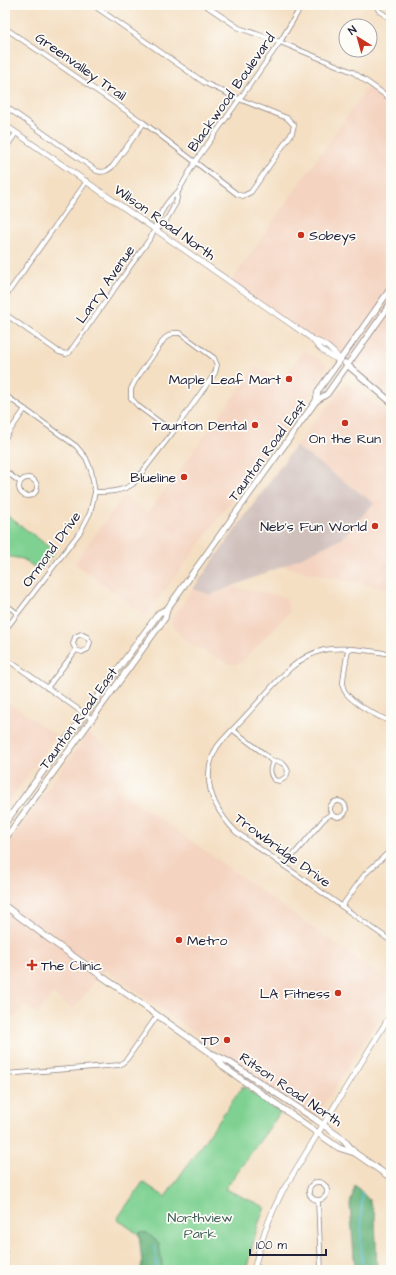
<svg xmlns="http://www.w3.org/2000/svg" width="396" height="1275" viewBox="0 0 396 1275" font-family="'Architects Daughter',sans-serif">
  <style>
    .built { fill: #f4d3c0 }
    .industrial { fill: #d0c0bc }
    .green { fill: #7fd192; stroke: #507a66 }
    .forest { fill: #67b37c; stroke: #446a5c }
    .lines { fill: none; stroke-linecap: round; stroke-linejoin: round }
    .stream { stroke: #5ec0dc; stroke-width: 1.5 }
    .minor-casing { stroke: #8b807f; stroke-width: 5.5 }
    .tertiary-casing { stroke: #8b807f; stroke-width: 6 }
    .secondary-casing { stroke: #8b807f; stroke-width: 7 }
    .minor { stroke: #fff; stroke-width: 4 }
    .tertiary { stroke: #fff; stroke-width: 5 }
    .secondary { stroke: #fff; stroke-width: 5.5 }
    .poi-dot { fill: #c8321e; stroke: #fdfcf7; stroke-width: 1.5 }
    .labels { text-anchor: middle; stroke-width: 3.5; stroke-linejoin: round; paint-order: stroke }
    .street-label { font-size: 14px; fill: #22223b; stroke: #fdfcf7 }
    .poi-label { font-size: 14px; fill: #22223b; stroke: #fdfcf7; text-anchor: end }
    .park-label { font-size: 14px; fill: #435f59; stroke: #fdfcf7 }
  </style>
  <rect width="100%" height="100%" fill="#fdfcf7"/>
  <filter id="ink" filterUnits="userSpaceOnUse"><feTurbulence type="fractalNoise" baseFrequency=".025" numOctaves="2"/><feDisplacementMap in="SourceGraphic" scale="8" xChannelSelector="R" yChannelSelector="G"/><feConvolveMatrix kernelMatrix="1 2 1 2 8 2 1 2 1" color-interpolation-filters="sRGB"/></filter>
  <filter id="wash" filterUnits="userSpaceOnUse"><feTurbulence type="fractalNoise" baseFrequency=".012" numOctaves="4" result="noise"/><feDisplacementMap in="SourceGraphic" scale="16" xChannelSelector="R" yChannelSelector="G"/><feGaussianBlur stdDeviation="0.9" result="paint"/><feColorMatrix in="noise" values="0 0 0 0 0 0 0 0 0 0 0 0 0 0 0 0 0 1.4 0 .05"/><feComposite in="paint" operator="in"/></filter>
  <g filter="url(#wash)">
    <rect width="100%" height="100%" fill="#f4dfc3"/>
    <g class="built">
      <path d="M370,83L391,99V402L348,365L335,352L230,283Z"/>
      <path d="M304,350L327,365L326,370L307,399L146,616L74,563L124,495L148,513L256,366L281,381Z"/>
      <path d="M346,383L391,415V589L331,578L283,566L343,538L374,503L295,446Z"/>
      <path d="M232,587L285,597L290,611L241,663L229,664L185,641L170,622L193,589L211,595Z"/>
      <path d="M5,700L56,735L5,807Z"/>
      <path d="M88,733L133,766L116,788L391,983V999L315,1119L105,969L73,1009L52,994L37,1014L25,1005L16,1016H5V848Z"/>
    </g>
    <path class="industrial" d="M295,446L374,503L343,538L283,566L211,595L193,589Z"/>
    <g class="green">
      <path d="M5,514L55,551L40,571L23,559L5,556Z"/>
      <path d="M243,1086L280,1113L225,1189L265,1207L258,1225L246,1270H144L145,1239L117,1219L143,1182L165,1197Z"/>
    </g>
    <g class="forest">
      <path d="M355,1185L369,1200L375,1215L377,1270H355L350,1204Z"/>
      <path d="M141,1232L147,1233L159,1243L163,1270H140L142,1264L139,1233Z"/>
    </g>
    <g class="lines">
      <g class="stream">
        <path d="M362,1192L361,1246L363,1270"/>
        <path d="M155,1246L157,1270"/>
      </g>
    </g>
  </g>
  <g filter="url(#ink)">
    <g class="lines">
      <defs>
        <g id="minor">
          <path d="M205,5L239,28L280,42L353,72L391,99"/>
          <path d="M376,5L379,11L391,19"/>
          <path d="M5,28L144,123L237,194L243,196L251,192L292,133L294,125L287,118L239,99L205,83L93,5"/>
          <path d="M5,106L97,171C104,173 107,171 112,167L144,123"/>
          <path d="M5,149L16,133"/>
          <path d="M155,230L164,224L176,203L178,192L195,162L280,42L302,5"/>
          <path d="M5,297L87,181"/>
          <path d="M5,314L59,352L66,354L69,353L151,237C154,231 155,227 157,221C162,210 168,199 178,192"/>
          <path d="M5,395L76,446L86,458L91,470L95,492L90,513L80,532L5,630"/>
          <path d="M5,438L25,409"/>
          <path d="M5,471L20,482"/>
          <circle cx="28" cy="487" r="9"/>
          <path d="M95,492C108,492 121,492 133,484L173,432L215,373L217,365L214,358L180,333H173L165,338L135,381L131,389V398L138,406L173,432"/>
          <path d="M5,604L17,613"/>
          <path d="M348,649C347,657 342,680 343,687C346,700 379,718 391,721"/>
          <path d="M391,654C374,651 341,646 324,650C297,656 278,680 260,700C251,710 241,721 231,731C227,736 221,741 217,747C199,779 213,808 236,832L391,941"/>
          <path d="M5,658L92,719"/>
          <path d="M47,688L76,650L73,644L75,637L81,634L87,637L90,642L88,649L82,652L76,650"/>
          <path d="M233,730L263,753L273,762"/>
          <path d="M277,761C283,763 286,765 288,771L286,777L280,781L274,780C270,773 269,770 273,762Z"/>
          <circle cx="338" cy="809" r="8"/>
          <path d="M284,866L324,819L331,814"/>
          <path d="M342,906L365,874L391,850"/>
          <path d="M5,1074L120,1065L127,1059L157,1016"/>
          <circle cx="318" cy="1191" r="9"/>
          <path d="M318,1201L321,1270"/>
          <path d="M5,1253L6,1270"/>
          <path d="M255,1267L265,1270"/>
        </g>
        <g id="tertiary">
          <path d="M5,125L311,338C319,348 327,356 340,360"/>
          <path d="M312,339C324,343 333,349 340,360"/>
          <path d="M254,1270C260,1242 269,1217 282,1192L391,1014"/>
        </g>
        <g id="secondary">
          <path d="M345,363L391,402"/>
          <path d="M316,401L318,391L391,288"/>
          <path d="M5,823L159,613L167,609"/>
          <path d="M5,839L165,618L167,609L316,401L327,394L391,303"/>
          <path d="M5,906L56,944L208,1051L225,1068L339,1148L355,1153"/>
          <path d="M213,1054L229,1062L315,1119L344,1140L355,1153L391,1178"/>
        </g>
      </defs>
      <use href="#minor" class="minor-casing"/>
      <use href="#tertiary" class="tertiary-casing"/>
      <use href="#secondary" class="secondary-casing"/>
      <use href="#minor" class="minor"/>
      <use href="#tertiary" class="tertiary"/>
      <use href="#secondary" class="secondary"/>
    </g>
  </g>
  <g class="poi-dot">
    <circle cx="301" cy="235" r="4"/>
    <circle cx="289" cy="379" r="4"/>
    <circle cx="345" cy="423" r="4"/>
    <circle cx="255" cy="425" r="4"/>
    <circle cx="184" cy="477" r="4"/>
    <circle cx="375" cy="526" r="4"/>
    <circle cx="179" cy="940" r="4"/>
    <path d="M30 959h4v4h4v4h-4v4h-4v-4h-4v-4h4z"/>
    <circle cx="338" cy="993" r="4"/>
    <circle cx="227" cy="1040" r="4"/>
  </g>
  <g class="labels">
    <g class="street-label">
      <text transform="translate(81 66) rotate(35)" y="5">Greenvalley Trail</text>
      <text transform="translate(231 92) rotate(-55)" y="5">Blackwood Boulevard</text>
      <text transform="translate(165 222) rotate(35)" y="5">Wilson Road North</text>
      <text transform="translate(105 284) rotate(-55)" y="5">Larry Avenue</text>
      <text transform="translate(267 450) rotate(-54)" y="5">Taunton Road East</text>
      <text transform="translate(51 549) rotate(-54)" y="5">Ormond Drive</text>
      <text transform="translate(78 718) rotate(-54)" y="5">Taunton Road East</text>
      <text transform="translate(283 850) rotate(36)" y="5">Trowbridge Drive</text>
      <text transform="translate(291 1089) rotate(34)" y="5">Ritson Road North</text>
    </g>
    <g class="poi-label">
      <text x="309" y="240" text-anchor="start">Sobeys</text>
      <text x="281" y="384">Maple Leaf Mart</text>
      <text x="247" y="430">Taunton Dental</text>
      <text x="345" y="443" text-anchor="middle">On the Run</text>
      <text x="176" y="482">Blueline</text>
      <text x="367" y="531">Neb's Fun World</text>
      <text x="187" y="945" text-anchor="start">Metro</text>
      <text x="41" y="970" text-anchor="start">The Clinic</text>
      <text x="330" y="998">LA Fitness</text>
      <text x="219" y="1045">TD</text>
    </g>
    <g class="park-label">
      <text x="200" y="1222">Northview<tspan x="200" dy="16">Park</tspan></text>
    </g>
  </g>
  <rect width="396" height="1275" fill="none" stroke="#fdfcf7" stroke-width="20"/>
  <g transform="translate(358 38) rotate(323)"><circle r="19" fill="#fdfcf7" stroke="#a5a5ac"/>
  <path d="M0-3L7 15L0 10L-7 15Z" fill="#c8321e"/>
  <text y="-6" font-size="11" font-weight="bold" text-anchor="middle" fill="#22223b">N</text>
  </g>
  <path d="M250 1249v6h76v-6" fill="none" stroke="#22223b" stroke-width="2"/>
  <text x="256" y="1249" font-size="12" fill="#22223b" stroke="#fdfcf7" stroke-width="3" paint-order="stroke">100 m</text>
</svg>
